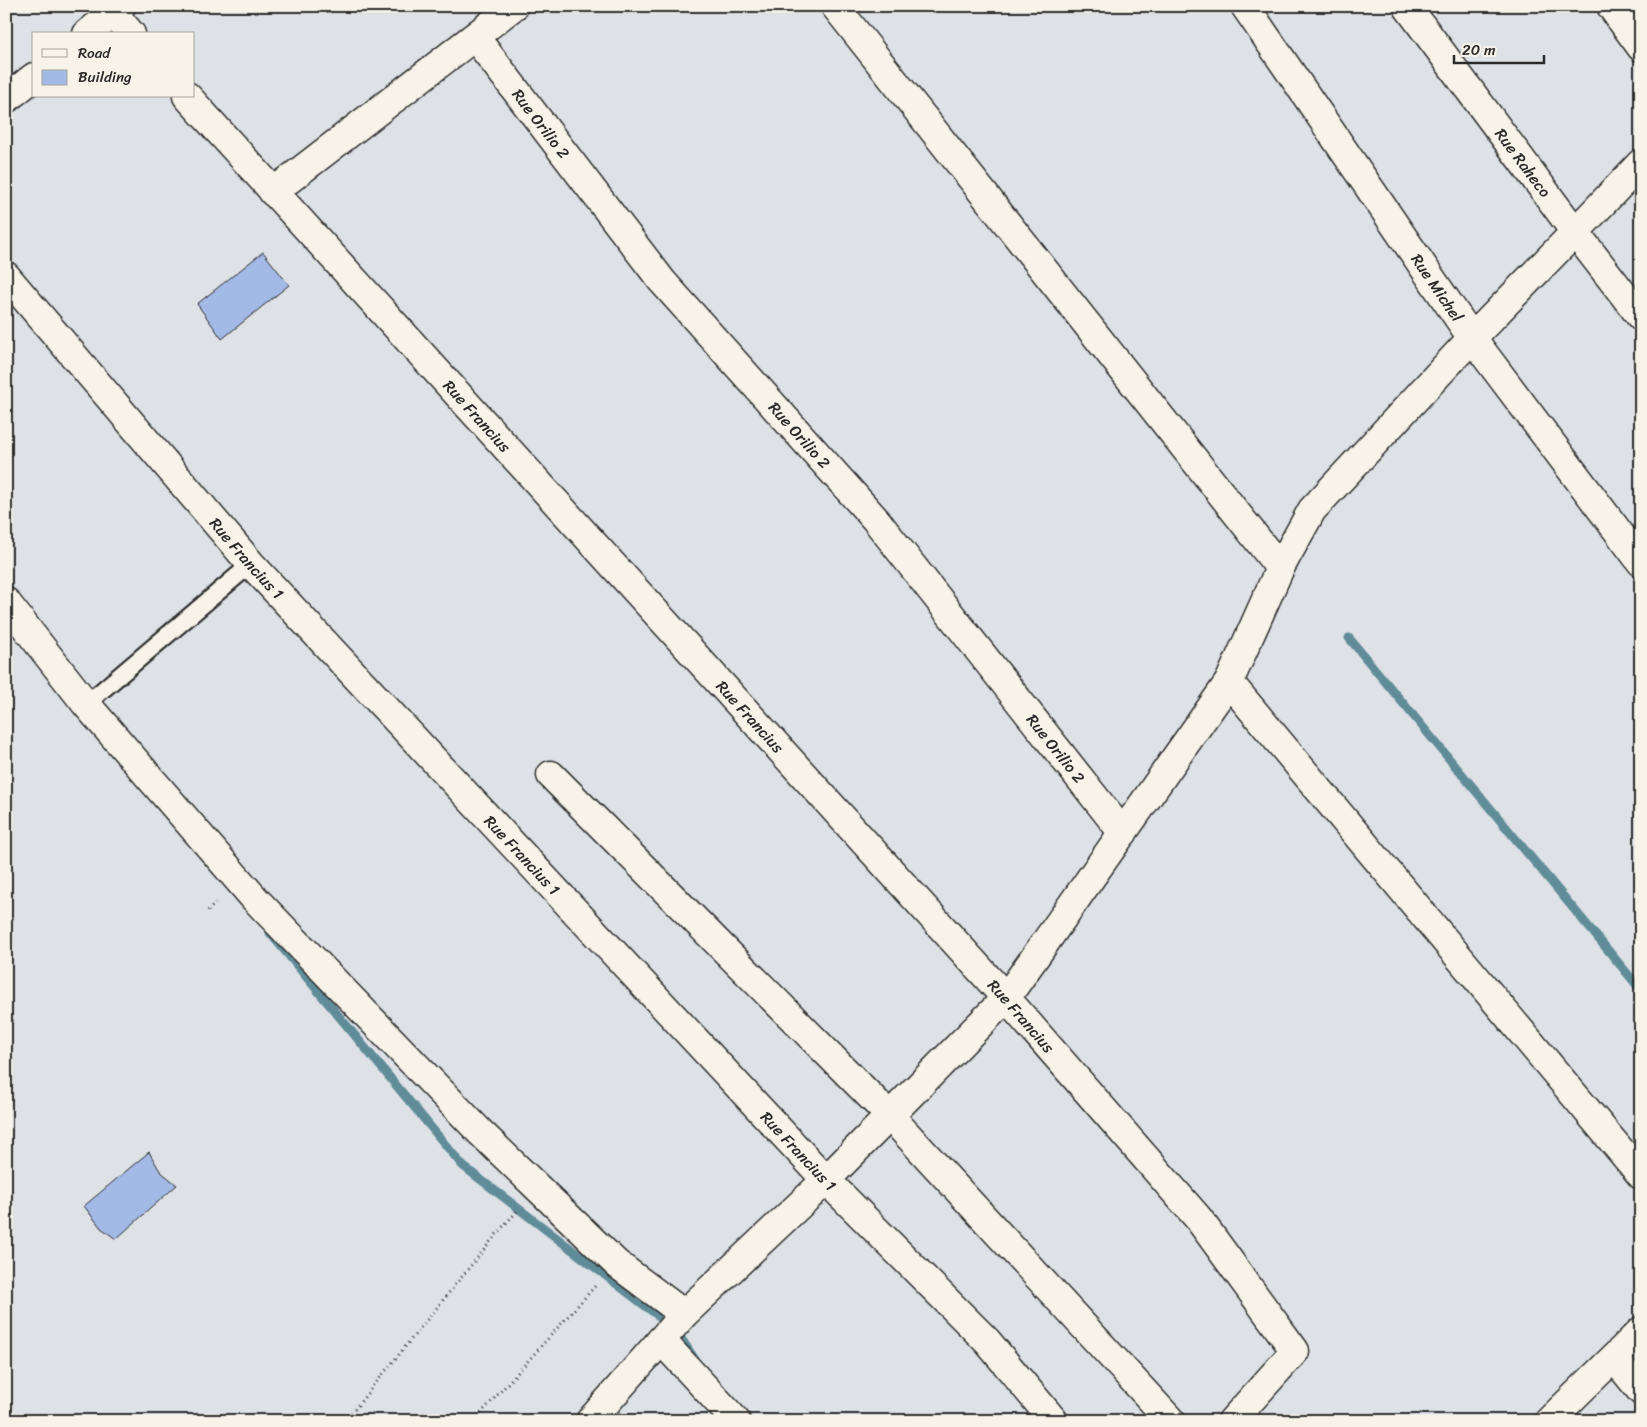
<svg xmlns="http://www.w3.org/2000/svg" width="1647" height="1427" viewBox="0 0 1647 1427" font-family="Sriracha,sans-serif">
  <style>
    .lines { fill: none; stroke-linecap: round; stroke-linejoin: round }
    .stream { stroke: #608c99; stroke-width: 9 }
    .building { fill: #a3b9e6; stroke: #2b2b2b }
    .lane-casing { stroke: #2b2b2b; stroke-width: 20 }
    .street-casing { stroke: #2b2b2b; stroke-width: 31 }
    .secondary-casing { stroke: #2b2b2b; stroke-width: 31 }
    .path { stroke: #2b2b2b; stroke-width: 3; stroke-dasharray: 1 4; stroke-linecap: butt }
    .lane { stroke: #f7f3e8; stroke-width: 16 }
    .street { stroke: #f7f3e8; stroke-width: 28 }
    .secondary { stroke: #f7f3e8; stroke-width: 28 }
    .labels { text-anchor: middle; stroke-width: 4; stroke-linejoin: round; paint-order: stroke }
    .street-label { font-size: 16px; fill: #2b2b2b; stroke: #f7f3e8 }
  </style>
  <rect width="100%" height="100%" fill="#dee2e7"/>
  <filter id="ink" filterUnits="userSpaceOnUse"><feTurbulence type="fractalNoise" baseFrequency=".02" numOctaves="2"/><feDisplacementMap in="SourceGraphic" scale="10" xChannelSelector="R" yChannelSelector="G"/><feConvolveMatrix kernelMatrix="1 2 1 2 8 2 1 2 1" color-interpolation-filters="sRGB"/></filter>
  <g filter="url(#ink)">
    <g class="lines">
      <g class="stream">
        <path d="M1349,638L1641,990"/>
        <path d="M270,933L463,1166L674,1328L694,1358"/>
      </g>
    </g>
    <g class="building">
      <path d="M263,252L289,285L222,339L197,304Z"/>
      <path d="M149,1152L160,1171L177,1185L116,1239L101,1228L84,1206Z"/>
    </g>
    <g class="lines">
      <defs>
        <path id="lane" d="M86,704L251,564"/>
        <g id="street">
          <path d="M835,6L1280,568"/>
          <path id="s1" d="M1245,6L1472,338L1641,562"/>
          <path id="s2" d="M1407,6L1575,232L1641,317"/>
          <path d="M1611,6L1641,47"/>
          <path d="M113,13L131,34"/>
          <path d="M87,34L121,6"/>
          <path id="s3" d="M475,37L662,281L876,520L1123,833"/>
          <path id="s4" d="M187,96L1006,998L1198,1218L1295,1351L1232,1421"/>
          <path d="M6,99L34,77"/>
          <path d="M273,192L514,6"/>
          <path id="s5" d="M6,276L251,564L826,1180L987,1341L1054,1421"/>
          <path d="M6,602L86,704L255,899L481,1133L538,1188L617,1264L684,1314"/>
          <path d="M1229,682L1641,1175"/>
          <path d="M551,775L890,1116L1171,1421"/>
          <path d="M661,1340L736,1421"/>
          <path d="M1614,1358L1641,1391"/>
          <path d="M590,1421L684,1314L826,1180L1006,998L1229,682L1280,568L1312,510L1472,338L1575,232L1641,163"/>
        </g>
        <path id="secondary" d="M1549,1421L1641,1331"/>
      </defs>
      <use href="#lane" class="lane-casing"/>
      <use href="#street" class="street-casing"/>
      <use href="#secondary" class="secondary-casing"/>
      <g class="path">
        <path d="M208,911L218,900"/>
        <path d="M345,1421L499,1231L519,1209"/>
        <path d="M474,1421L597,1284"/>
      </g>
      <use href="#lane" class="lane"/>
      <use href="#street" class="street"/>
      <use href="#secondary" class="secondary"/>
    </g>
  </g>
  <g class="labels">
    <g class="street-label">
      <text dy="6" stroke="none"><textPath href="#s3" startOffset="109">Rue Orilio 2</textPath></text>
      <text dy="6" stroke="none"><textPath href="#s2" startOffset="195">Rue Raheco</textPath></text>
      <text dy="6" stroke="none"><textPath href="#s1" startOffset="341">Rue Michel</textPath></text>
      <text dy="6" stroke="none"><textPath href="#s4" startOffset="432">Rue Francius</textPath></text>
      <text dy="6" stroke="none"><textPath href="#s3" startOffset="514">Rue Orilio 2</textPath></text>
      <text dy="6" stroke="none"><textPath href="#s5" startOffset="371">Rue Francius 1</textPath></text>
      <text dy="6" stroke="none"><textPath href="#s4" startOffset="838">Rue Francius</textPath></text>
      <text dy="6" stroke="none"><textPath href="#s3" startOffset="919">Rue Orilio 2</textPath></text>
      <text dy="6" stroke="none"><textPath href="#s5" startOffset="776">Rue Francius 1</textPath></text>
      <text dy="6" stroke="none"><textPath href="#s4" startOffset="1242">Rue Francius</textPath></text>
      <text dy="6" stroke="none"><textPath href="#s5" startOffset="1181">Rue Francius 1</textPath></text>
    </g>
  </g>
  <rect width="1647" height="1427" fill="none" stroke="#f7f3e8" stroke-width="25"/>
  <rect x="12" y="12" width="1622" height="1402" fill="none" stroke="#2b2b2b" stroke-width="2" filter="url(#ink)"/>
  <rect x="32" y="32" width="162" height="65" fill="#f7f3e8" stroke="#a5a39c"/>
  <rect x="42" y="49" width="25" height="8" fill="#f7f3e8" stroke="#a5a39c"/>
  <text x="78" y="58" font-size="15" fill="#2b2b2b">Road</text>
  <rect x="42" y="70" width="25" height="15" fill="#a3b9e6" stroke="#a5a39c"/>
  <text x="78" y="82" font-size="15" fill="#2b2b2b">Building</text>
  <path d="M1454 55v8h90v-8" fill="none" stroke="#2b2b2b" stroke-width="2.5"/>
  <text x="1462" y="55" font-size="15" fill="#2b2b2b" stroke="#f7f3e8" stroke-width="4" paint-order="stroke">20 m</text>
</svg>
